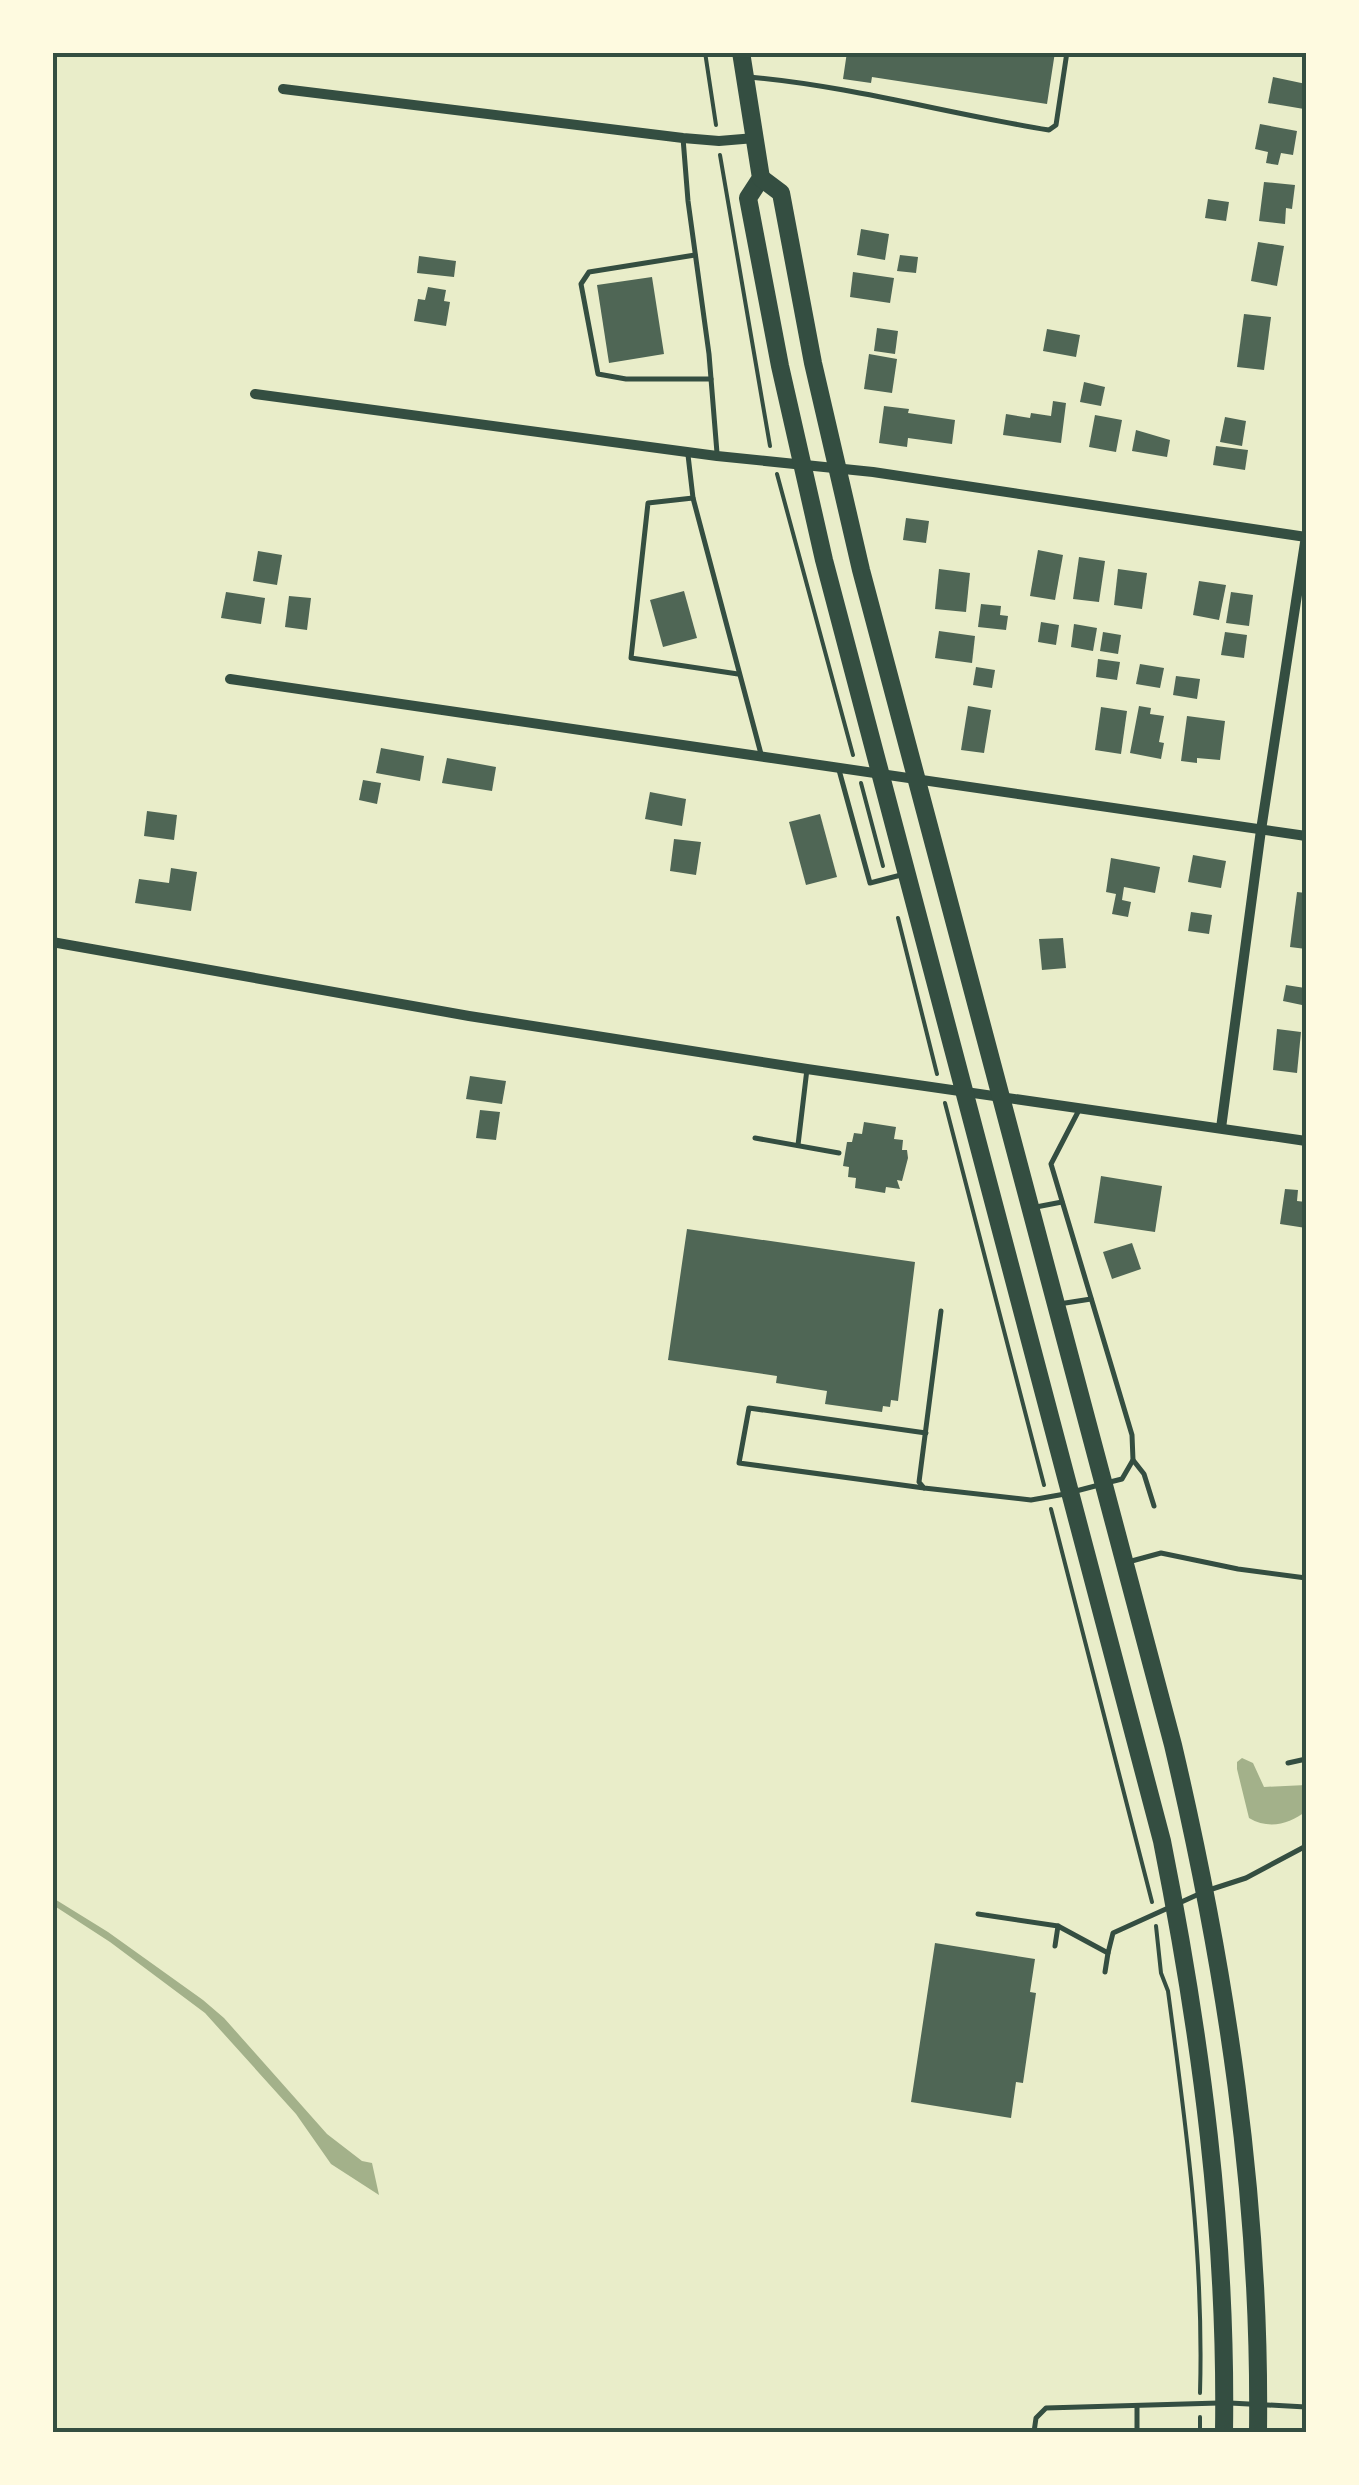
<svg xmlns="http://www.w3.org/2000/svg" width="1359" height="2485" viewBox="0 0 1359 2485" font-family="Cabin,sans-serif">
  <style>
    .water { fill: #a3b18a }
    .building { fill: #4f6655 }
    .lines { fill: none; stroke-linecap: round; stroke-linejoin: round }
    .path { stroke: #344e41; stroke-width: 4 }
    .service { stroke: #344e41; stroke-width: 5 }
    .minor { stroke: #344e41; stroke-width: 10 }
    .primary { stroke: #344e41; stroke-width: 18 }
    .neatline { fill: none; stroke: #344e41; stroke-width: 4 }
  </style>
  <rect width="100%" height="100%" fill="#e9edc9"/>
  <g class="water">
    <path d="M1242,1758L1253,1763L1264,1787L1306,1785V1811C1290,1824 1269,1830 1249,1818L1237,1769V1762Z"/>
    <path d="M53,1898L108,1932L203,2000L224,2018L327,2134L362,2161L372,2163L379,2195L331,2164L296,2114L205,2013L110,1942L53,1905Z"/>
  </g>
  <g class="building">
    <path d="M847,52H1055L1047,104L872,77L871,83L843,79Z"/>
    <path d="M1273,77L1306,84L1304,109L1268,103Z"/>
    <path d="M1260,124L1297,131L1293,155L1281,153L1278,165L1266,163L1268,152L1255,149Z"/>
    <path d="M1264,182L1295,185L1292,209L1286,208L1285,224L1259,221Z"/>
    <path d="M1208,199L1229,202L1226,221L1205,218Z"/>
    <path d="M861,229L889,234L885,260L857,255Z"/>
    <path d="M1258,242L1284,246L1277,286L1251,281Z"/>
    <path d="M900,255L918,257L916,273L897,271Z"/>
    <path d="M419,256L456,261L454,277L417,273Z"/>
    <path d="M853,272L894,278L890,303L850,297Z"/>
    <path d="M652,277L664,354L609,363L597,285Z"/>
    <path d="M428,287L446,290L444,301L450,302L446,326L414,321L418,299L425,300Z"/>
    <path d="M1244,314L1271,317L1264,370L1237,367Z"/>
    <path d="M877,328L898,331L895,354L874,351Z"/>
    <path d="M1047,329L1080,335L1076,357L1043,351Z"/>
    <path d="M869,354L897,359L892,393L864,389Z"/>
    <path d="M1084,382L1105,387L1101,406L1080,402Z"/>
    <path d="M1053,401L1066,403L1061,443L1003,435L1006,414L1030,418L1031,413L1051,416Z"/>
    <path d="M884,406L909,409L908,413L955,420L952,444L908,438L907,447L879,443Z"/>
    <path d="M1095,415L1122,420L1116,452L1089,447Z"/>
    <path d="M1225,417L1246,421L1242,446L1220,442Z"/>
    <path d="M1136,430L1170,440L1167,457L1132,451Z"/>
    <path d="M1216,446L1248,450L1245,470L1213,465Z"/>
    <path d="M906,518L929,521L926,543L903,540Z"/>
    <path d="M1038,550L1063,555L1055,600L1030,596Z"/>
    <path d="M258,551L282,555L277,585L253,581Z"/>
    <path d="M1079,557L1105,561L1099,602L1073,599Z"/>
    <path d="M939,569L970,573L966,612L935,609Z"/>
    <path d="M1118,569L1147,573L1142,609L1114,605Z"/>
    <path d="M1199,581L1226,585L1219,620L1193,615Z"/>
    <path d="M684,591L697,638L663,647L650,600Z"/>
    <path d="M226,592L265,598L261,624L221,618Z"/>
    <path d="M1231,592L1253,595L1249,626L1226,623Z"/>
    <path d="M289,596L311,598L307,630L285,627Z"/>
    <path d="M981,604L1001,606L1000,615L1008,616L1006,630L978,627Z"/>
    <path d="M1041,622L1059,625L1056,645L1038,642Z"/>
    <path d="M1074,624L1097,628L1093,651L1071,647Z"/>
    <path d="M939,631L975,636L972,663L935,658Z"/>
    <path d="M1103,632L1121,635L1118,654L1100,651Z"/>
    <path d="M1225,632L1247,635L1244,658L1221,655Z"/>
    <path d="M1098,659L1120,662L1117,680L1096,677Z"/>
    <path d="M1140,664L1164,668L1160,688L1136,684Z"/>
    <path d="M976,667L995,670L992,688L973,685Z"/>
    <path d="M1176,676L1200,679L1197,699L1173,695Z"/>
    <path d="M968,706L991,710L984,753L961,750Z"/>
    <path d="M1139,706L1151,708L1150,714L1164,716L1159,742L1164,743L1161,759L1130,753Z"/>
    <path d="M1101,707L1127,711L1121,754L1095,750Z"/>
    <path d="M1187,716L1225,721L1220,760L1197,758V763L1181,761Z"/>
    <path d="M381,748L424,756L420,781L376,773Z"/>
    <path d="M447,758L496,767L492,791L442,783Z"/>
    <path d="M363,780L381,783L377,804L359,800Z"/>
    <path d="M650,792L686,799L682,826L645,819Z"/>
    <path d="M147,811L177,815L174,840L144,836Z"/>
    <path d="M820,814L837,877L806,885L789,822Z"/>
    <path d="M674,839L701,842L696,875L670,871Z"/>
    <path d="M1193,855L1226,861L1221,888L1188,882Z"/>
    <path d="M1111,858L1160,867L1155,893L1124,887L1122,900L1131,902L1128,917L1112,914L1116,894L1106,892Z"/>
    <path d="M171,868L197,872L191,911L135,903L139,879L169,883Z"/>
    <path d="M1297,892L1306,893V949L1290,947Z"/>
    <path d="M1191,912L1212,915L1209,934L1188,931Z"/>
    <path d="M1063,938L1066,968L1042,970L1039,939Z"/>
    <path d="M1286,985L1305,988L1302,1005L1283,1001Z"/>
    <path d="M1277,1029L1301,1032L1297,1073L1273,1070Z"/>
    <path d="M470,1076L506,1081L502,1104L466,1099Z"/>
    <path d="M480,1110L500,1112L496,1140L476,1138Z"/>
    <path d="M864,1122L896,1127L894,1139L903,1140L902,1150H907L908,1158L902,1181L897,1180L900,1189L886,1187L885,1193L855,1188L856,1178L848,1177L849,1167L843,1166L847,1142H852L854,1133L862,1134Z"/>
    <path d="M1101,1176L1162,1186L1155,1232L1094,1223Z"/>
    <path d="M1285,1189L1298,1190L1297,1201L1306,1202V1228L1280,1224Z"/>
    <path d="M687,1229L915,1262L898,1401L891,1400L890,1407L883,1406L882,1412L825,1404L827,1391L776,1383L777,1376L668,1360Z"/>
    <path d="M1132,1243L1141,1269L1112,1279L1103,1252Z"/>
    <path d="M935,1943L1035,1959L1030,1992L1036,1993L1023,2083L1016,2082L1011,2118L911,2102Z"/>
  </g>
  <g class="lines">
    <g class="path">
      <path d="M705,52L716,125"/>
      <path d="M720,155L770,446"/>
      <path d="M777,474L853,755"/>
      <path d="M861,783L883,866"/>
      <path d="M898,918L937,1074"/>
      <path d="M945,1103L1044,1485"/>
      <path d="M1051,1509L1152,1902"/>
      <path d="M1156,1926L1161,1973L1168,1991C1186,2125 1204,2257 1200,2393"/>
      <path d="M1200,2432V2417"/>
    </g>
    <g class="service">
      <path d="M749,77C851,86 949,114 1049,130L1056,125L1067,52"/>
      <path d="M683,138L688,201L709,354L717,453"/>
      <path d="M695,255L589,272L581,284L598,374L626,379H711"/>
      <path d="M688,455L693,498L761,754"/>
      <path d="M693,498L648,503L631,658L738,674"/>
      <path d="M839,770L870,883L901,875"/>
      <path d="M1079,1110L1051,1164L1132,1435L1133,1460L1122,1479L1110,1482"/>
      <path d="M755,1138L839,1153"/>
      <path d="M798,1145L807,1069"/>
      <path d="M1036,1207L1062,1202"/>
      <path d="M1059,1304L1091,1299"/>
      <path d="M941,1311L919,1482L924,1488L1031,1500L1065,1494"/>
      <path d="M1133,1460L1144,1474L1154,1506"/>
      <path d="M924,1488L739,1463L749,1408L926,1433"/>
      <path d="M1076,1491L1099,1485"/>
      <path d="M1128,1562L1161,1553L1238,1569L1306,1578"/>
      <path d="M1306,1689V1703"/>
      <path d="M1288,1763L1306,1759"/>
      <path d="M1209,1890L1246,1878L1306,1846"/>
      <path d="M978,1914L1058,1926L1108,1953L1113,1933L1199,1894"/>
      <path d="M1055,1946L1058,1926"/>
      <path d="M1105,1972L1108,1953"/>
      <path d="M1230,2403L1306,2407"/>
      <path d="M1034,2432L1036,2418L1046,2408L1219,2403"/>
      <path d="M1137,2432V2407"/>
    </g>
    <g class="minor">
      <path d="M283,89L683,138L719,141L755,138"/>
      <path d="M255,394L717,456L873,472L1306,537"/>
      <path d="M230,679L1306,836"/>
      <path d="M52,942L469,1016L807,1069L1306,1141"/>
      <path d="M1221,1128L1261,830L1306,536"/>
    </g>
    <g class="primary">
      <path d="M741,52L761,178L748,198L780,366L824,560L1162,1841C1201,2037 1227,2232 1224,2432"/>
      <path d="M761,178L781,193L813,363L861,570L1173,1745C1226,1971 1261,2199 1258,2432"/>
    </g>
  </g>
  <rect width="1359" height="2485" fill="none" stroke="#fefae0" stroke-width="110"/>
  <rect x="55" y="55" width="1249" height="2375" class="neatline"/>
</svg>
